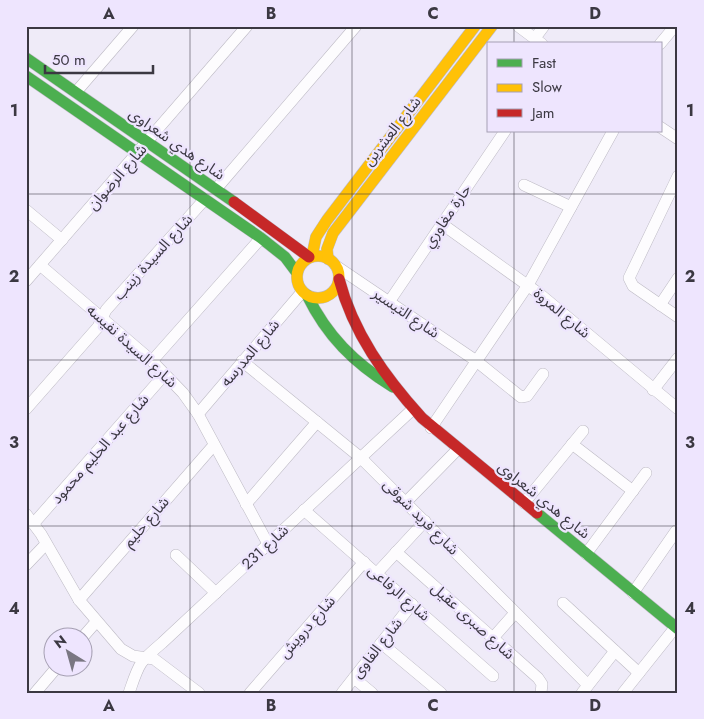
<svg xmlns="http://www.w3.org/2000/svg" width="704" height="719" viewBox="0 0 704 719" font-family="Jost,'Noto Sans Arabic',sans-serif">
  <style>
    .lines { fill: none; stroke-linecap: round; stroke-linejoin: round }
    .street-casing { stroke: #bdbac4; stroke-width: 12 }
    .fast-casing { stroke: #bdbac4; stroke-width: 12 }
    .slow-casing { stroke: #bdbac4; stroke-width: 12 }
    .jam-casing { stroke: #bdbac4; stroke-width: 12 }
    .street { stroke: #fdfcfe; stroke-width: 11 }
    .fast { stroke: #4caf50; stroke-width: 11 }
    .slow { stroke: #ffc107; stroke-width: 11 }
    .jam { stroke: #c62828; stroke-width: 11 }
    .grid { fill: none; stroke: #3b3842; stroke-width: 1; stroke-opacity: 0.55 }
    .labels { text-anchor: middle; stroke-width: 4.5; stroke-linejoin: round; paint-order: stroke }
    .street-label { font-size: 15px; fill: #3b3842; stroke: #eee5fe }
    .neatline { fill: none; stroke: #3b3842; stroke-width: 2 }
    .grid-label { font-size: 16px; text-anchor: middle; font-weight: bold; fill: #3b3842 }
  </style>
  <rect width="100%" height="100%" fill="#efebf8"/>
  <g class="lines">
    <defs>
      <g id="street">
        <path d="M518,26L542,44"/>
        <path d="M535,38L544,26"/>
        <path d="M660,44L675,26"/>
        <path d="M76,92L133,26"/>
        <path d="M660,127L678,139"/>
        <path d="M678,176L629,278L633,286L678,317"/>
        <path d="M524,185L571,207"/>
        <path d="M216,189L356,26"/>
        <path d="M26,210L62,240"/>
        <path d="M442,224L541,295L678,409"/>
        <path d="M40,265L152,361L183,393L198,414L268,544"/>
        <path d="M336,266L475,360L521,397L527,396L543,374"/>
        <path d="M26,281L247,26"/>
        <path d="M389,302L505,131"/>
        <path d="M660,305L678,278"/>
        <path d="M152,361L261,238"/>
        <path d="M242,361L361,458L588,685"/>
        <path d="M653,390L678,358"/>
        <path d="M26,409L98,327L106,310L205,199"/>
        <path d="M198,414L302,292"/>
        <path d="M431,428L528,285L613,131"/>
        <path d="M572,444L633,491"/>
        <path d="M406,502L458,449"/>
        <path d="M524,503L583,431"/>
        <path d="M246,504L317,422"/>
        <path d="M304,510L493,676"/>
        <path d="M26,514L41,534L79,600L121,649L133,656L154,659L199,693"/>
        <path d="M34,523L165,374"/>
        <path d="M396,552L538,678L542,684L541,693"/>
        <path d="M586,554L646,473"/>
        <path d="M176,555L216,593"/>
        <path d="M26,565L46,544"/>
        <path d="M377,573L425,521"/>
        <path d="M633,593L676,531"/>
        <path d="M79,600L214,445"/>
        <path d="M563,603L639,673"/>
        <path d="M82,638L96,622"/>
        <path d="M492,639L515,613"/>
        <path d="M381,643L441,693"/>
        <path d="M354,678L372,693"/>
        <path d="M35,693L58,666"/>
        <path d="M129,693C139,664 138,663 162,643L413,409"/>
        <path d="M250,693L364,562"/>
        <path d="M342,693L412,604"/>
        <path d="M582,693L615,651"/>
        <path d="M623,693L678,624"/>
      </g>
      <g id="fast">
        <path d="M26,58L234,202"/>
        <path d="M26,76L261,238L285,257L297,273"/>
        <path d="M307,295C327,336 354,363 393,387"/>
        <path d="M537,513L678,629"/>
      </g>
      <g id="slow">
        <circle cx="318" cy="277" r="21"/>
        <path d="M312,256L316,237L327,220L475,26"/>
        <path d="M328,259L327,249L333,233L492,26"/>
      </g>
      <g id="jam">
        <path d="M234,202L309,257"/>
        <path d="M339,279C353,333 385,377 422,418L537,513"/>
      </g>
    </defs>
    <use href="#street" class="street-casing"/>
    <use href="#fast" class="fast-casing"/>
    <use href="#slow" class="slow-casing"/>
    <use href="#jam" class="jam-casing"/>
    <use href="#street" class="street"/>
    <use href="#fast" class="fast"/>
    <use href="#slow" class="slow"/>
    <use href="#jam" class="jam"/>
  </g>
  <path class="grid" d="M190,26V693M352,26V693M514,26V44M514,131V693M26,194H678M26,360H678M26,526H678"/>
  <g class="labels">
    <g class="street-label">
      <text transform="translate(392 131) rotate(-52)" y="5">شارع العشرين</text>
      <text transform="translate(177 144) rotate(35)" y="5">شارع هدي شعراوى</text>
      <text transform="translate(117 177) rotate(-49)" y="5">شارع الرضوان</text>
      <text transform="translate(447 216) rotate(-56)" y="5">حارة مغاوري</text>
      <text transform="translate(153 257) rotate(-48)" y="5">شارع السيدة زينب</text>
      <text transform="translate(406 313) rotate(34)" y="5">شارع التيسير</text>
      <text transform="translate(562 313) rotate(40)" y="5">شارع المروة</text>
      <text transform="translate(132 346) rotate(42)" y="5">شارع السيدة نفيسه</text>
      <text transform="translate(250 353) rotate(-50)" y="5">شارع المدرسه</text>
      <text transform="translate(100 449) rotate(-49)" y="5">شارع عبد الحليم محمود</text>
      <text transform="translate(544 500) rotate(39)" y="5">شارع هدي شعراوى</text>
      <text transform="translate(421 517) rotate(45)" y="5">شارع فريد شوقى</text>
      <text transform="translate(146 522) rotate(-49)" y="5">شارع حليم</text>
      <text transform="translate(265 547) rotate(-43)" y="5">شارع 231</text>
      <text transform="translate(399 593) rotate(41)" y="5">شارع الرفاعى</text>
      <text transform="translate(473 621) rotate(42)" y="5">شارع صبرى عقيل</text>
      <text transform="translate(307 627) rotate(-49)" y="5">شارع درويش</text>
      <text transform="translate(377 648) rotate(-52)" y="5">شارع الفاوى</text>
    </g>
  </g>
  <rect width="704" height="719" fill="none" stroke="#eee5fe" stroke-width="55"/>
  <rect x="487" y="42" width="175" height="90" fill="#eee5fe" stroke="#a6a0b3"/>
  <rect x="497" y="59" width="25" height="8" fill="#4caf50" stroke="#a6a0b3"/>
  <text x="532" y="68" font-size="15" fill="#3b3842">Fast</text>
  <rect x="497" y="84" width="25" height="8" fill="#ffc107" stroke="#a6a0b3"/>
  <text x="532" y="92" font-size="15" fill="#3b3842">Slow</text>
  <rect x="497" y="109" width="25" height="8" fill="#c62828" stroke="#a6a0b3"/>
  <text x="532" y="118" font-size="15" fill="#3b3842">Jam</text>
  <g transform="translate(68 652) rotate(323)"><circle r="24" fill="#eee5fe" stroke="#a6a0b3"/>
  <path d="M0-4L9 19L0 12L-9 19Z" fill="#7a7782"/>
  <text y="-8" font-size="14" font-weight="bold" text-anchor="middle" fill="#3b3842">N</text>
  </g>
  <path d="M45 65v8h108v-8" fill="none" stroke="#3b3842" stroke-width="2.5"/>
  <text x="52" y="65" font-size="15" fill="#3b3842" stroke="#eee5fe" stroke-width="4" paint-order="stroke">50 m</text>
  <rect x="28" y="28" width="648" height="664" class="neatline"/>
  <g class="grid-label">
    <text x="109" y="19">A</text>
    <text x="271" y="19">B</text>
    <text x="433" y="19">C</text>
    <text x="595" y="19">D</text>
    <text x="14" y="116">1</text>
    <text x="690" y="116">1</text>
    <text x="14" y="282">2</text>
    <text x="690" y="282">2</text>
    <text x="14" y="448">3</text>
    <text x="690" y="448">3</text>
    <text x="14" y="614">4</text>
    <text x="690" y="614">4</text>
    <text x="109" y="711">A</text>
    <text x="271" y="711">B</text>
    <text x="433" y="711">C</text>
    <text x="595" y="711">D</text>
  </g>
</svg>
